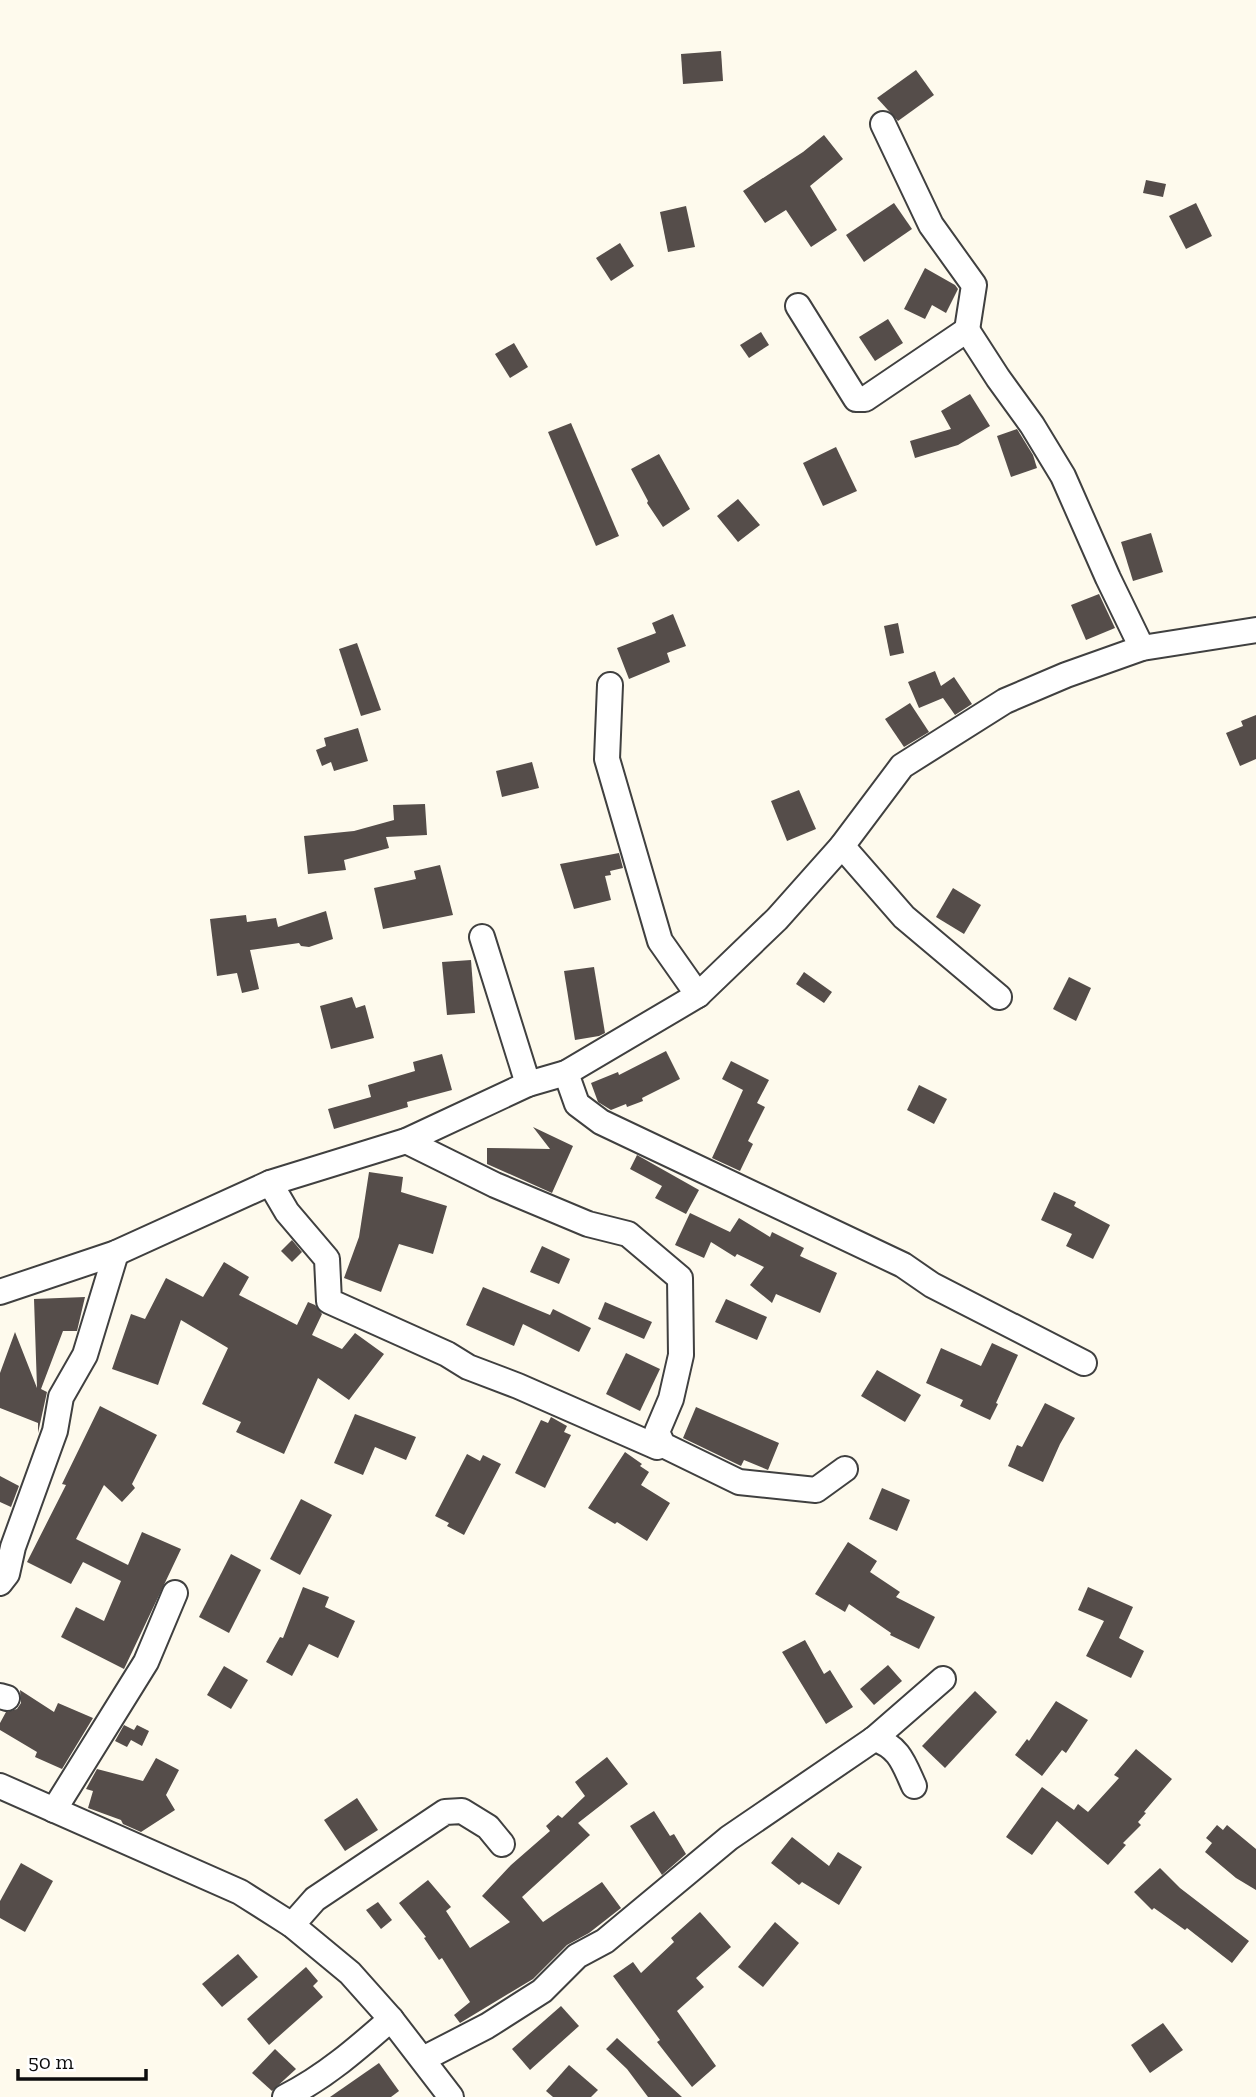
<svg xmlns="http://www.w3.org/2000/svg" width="1256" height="2097" viewBox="0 0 1256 2097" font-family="'Zilla Slab',serif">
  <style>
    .building { fill: #554d4a }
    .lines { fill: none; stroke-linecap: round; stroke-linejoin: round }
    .minor-casing { stroke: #404040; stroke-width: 28 }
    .minor { stroke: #fff; stroke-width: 24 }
  </style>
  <rect width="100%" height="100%" fill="#fefaed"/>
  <g class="building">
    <path d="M721,51L723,81L683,84L681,54Z"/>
    <path d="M916,70L934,95L898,121L877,98Z"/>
    <path d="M824,135L843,159L810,186L837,230L811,247L786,210L765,223L743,191L803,152Z"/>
    <path d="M1146,180L1166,184L1163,197L1143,193Z"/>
    <path d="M894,203L912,229L864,262L846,235Z"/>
    <path d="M1196,203L1212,236L1186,249L1169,216Z"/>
    <path d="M686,206L695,247L668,252L660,212Z"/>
    <path d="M620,243L634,266L611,281L596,258Z"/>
    <path d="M925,268L955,285L958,289L946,313L932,305L925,319L904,309Z"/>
    <path d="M888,319L903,343L875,361L859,337Z"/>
    <path d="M761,332L769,345L749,358L740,345Z"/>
    <path d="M514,343L528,367L510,378L495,354Z"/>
    <path d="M970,394L990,426L958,445L915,458L910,441L951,429L941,411Z"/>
    <path d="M571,423L619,536L596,546L548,432Z"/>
    <path d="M1017,429L1033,455L1037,468L1011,477L997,436Z"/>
    <path d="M836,447L857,491L823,506L803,463Z"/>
    <path d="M659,454L690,509L663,527L647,503L648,501L631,469Z"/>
    <path d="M738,499L760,525L738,542L717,516Z"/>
    <path d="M1151,533L1163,572L1133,581L1121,542Z"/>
    <path d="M1099,594L1115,628L1086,640L1071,605Z"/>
    <path d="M673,614L686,646L667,653L670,662L629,679L617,648L656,633L652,623Z"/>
    <path d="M898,623L904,653L890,656L884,626Z"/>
    <path d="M357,643L381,710L361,716L339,649Z"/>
    <path d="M935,671L941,686L954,677L972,704L955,715L943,698L919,708L908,682Z"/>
    <path d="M910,703L929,732L904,747L885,719Z"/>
    <path d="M1256,715V759L1240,766L1226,733L1243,726L1241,721Z"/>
    <path d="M358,728L368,761L334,771L331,762L322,766L316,750L326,746L324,738Z"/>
    <path d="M532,762L539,788L502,797L496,771Z"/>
    <path d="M799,790L816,829L787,841L771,801Z"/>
    <path d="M425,804L427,835L386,837L389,848L344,860L346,870L308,874L304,836L354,831L394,820L393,805Z"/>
    <path d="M619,853L623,868L610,871L611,875L605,876L611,900L574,909L560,864Z"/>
    <path d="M440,865L453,915L383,929L374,888L416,879L414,871Z"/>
    <path d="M953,888L981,905L964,934L936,917Z"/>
    <path d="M326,911L333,939L309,947L301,946L299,943L250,950L259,989L242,993L237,973L217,976L210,919L246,915L247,922L276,918L278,927Z"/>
    <path d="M471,960L475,1013L447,1015L442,962Z"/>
    <path d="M594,967L605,1033L599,1036L575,1040L564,971Z"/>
    <path d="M804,972L832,992L824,1003L796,984Z"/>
    <path d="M1069,977L1091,988L1076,1021L1053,1009Z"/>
    <path d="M352,997L356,1008L365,1005L374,1038L331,1049L320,1006Z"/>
    <path d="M666,1051L680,1079L642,1098L643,1101L627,1107L626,1104L611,1110L598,1102L591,1083L618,1072L619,1075Z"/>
    <path d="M442,1054L452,1090L407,1102L408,1107L334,1129L328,1109L371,1097L368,1085L415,1071L413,1062Z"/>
    <path d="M731,1061L769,1080L757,1103L765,1107L748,1141L753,1144L740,1171L712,1158L743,1090L722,1079Z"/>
    <path d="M919,1085L947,1099L934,1124L907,1110Z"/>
    <path d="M533,1127L573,1146L552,1193L487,1164V1148L550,1149Z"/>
    <path d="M637,1155L699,1190L686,1214L655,1198L662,1186L630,1169Z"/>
    <path d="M369,1172L403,1177L401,1192L447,1206L433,1254L399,1244L381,1292L344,1278L359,1237Z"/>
    <path d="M1054,1192L1076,1202L1074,1206L1110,1225L1093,1259L1066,1246L1072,1234L1041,1220Z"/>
    <path d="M690,1213L730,1232L739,1218L770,1237L772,1232L804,1248L800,1256L837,1273L820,1313L776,1294L772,1303L750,1285L764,1267L737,1254L735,1257L711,1242L704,1258L675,1245Z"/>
    <path d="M292,1240L302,1252L292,1262L281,1251Z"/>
    <path d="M542,1246L570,1259L559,1284L530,1272Z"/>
    <path d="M224,1262L249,1277L239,1295L297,1325L308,1302L315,1305L322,1314L312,1335L342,1349L355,1333L384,1354L349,1400L318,1378L284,1454L236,1432L241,1422L202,1404L228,1348L181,1320L158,1385L112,1369L131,1314L145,1319L166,1278L203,1297Z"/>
    <path d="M483,1287L550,1315L553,1309L591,1328L579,1352L523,1324L514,1346L466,1325Z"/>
    <path d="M85,1297L77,1331H63L41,1389L47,1392L38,1433V1423L0,1408V1373L15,1332L37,1388L34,1299Z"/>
    <path d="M726,1299L767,1317L757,1340L715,1322Z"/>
    <path d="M605,1302L652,1322L644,1339L598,1319Z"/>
    <path d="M992,1343L1018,1355L996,1403L998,1404L990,1420L960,1406L963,1400L926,1383L941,1348L981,1366Z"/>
    <path d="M626,1353L660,1369L640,1411L606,1394Z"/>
    <path d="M877,1370L921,1395L905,1422L861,1396Z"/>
    <path d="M1045,1403L1075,1418L1060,1444L1043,1482L1008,1466L1017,1445L1022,1447Z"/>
    <path d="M100,1406L157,1435L132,1484L135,1488L122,1502L104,1485L76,1539L128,1565L142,1532L181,1549L124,1669L61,1637L76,1607L104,1621L121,1581L83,1562L71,1584L27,1562L66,1485L62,1484Z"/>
    <path d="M696,1407L779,1443L768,1470L744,1460L741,1466L683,1438Z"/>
    <path d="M355,1414L416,1437L406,1460L375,1447L363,1475L334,1463Z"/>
    <path d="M551,1417L567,1426L564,1432L571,1435L545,1488L515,1473L541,1420L548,1423Z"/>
    <path d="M625,1452L642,1464L640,1466L649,1472L641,1485L670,1503L647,1541L617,1522L615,1524L588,1508Z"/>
    <path d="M467,1454L480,1461L483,1455L501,1464L464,1535L447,1526L449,1523L435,1516Z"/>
    <path d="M0,1476L19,1486L11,1507L0,1502Z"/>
    <path d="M882,1488L910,1500L897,1531L869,1519Z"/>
    <path d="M301,1499L332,1515L300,1575L270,1559Z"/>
    <path d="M848,1542L877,1561L870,1572L900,1592L896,1597L935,1617L919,1649L890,1635L891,1633L849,1604L845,1612L815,1594Z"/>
    <path d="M231,1554L261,1570L229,1633L199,1617Z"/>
    <path d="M303,1587L329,1597L325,1607L355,1621L338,1658L309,1644L292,1676L266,1662L280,1637L283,1638Z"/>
    <path d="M1088,1587L1133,1607L1119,1638L1144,1651L1131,1678L1086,1656L1104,1621L1078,1610Z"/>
    <path d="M805,1640L824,1674L830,1670L853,1707L826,1724L782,1652Z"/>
    <path d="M888,1665L902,1681L874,1705L860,1689Z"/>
    <path d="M224,1666L248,1680L231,1709L207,1695Z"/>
    <path d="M20,1690L54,1712L58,1703L93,1718L62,1769L35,1757L37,1752L0,1730V1723L6,1712L17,1709L21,1703Z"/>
    <path d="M975,1691L997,1712L945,1768L922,1746Z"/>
    <path d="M1056,1701L1088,1720L1066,1753L1062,1750L1042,1776L1015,1755L1027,1739L1029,1741Z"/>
    <path d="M124,1725L134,1730L137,1725L149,1731L142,1746L131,1740L127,1747L115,1741Z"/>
    <path d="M1136,1749L1172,1779L1144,1812L1146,1813L1138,1822L1141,1825L1123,1843L1126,1845L1108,1865L1057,1821L1032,1855L1006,1837L1042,1787L1074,1810L1078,1804L1088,1812L1119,1778L1114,1775Z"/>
    <path d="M607,1757L628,1784L578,1823L590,1835L522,1897L543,1922L602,1882L621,1908L589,1933L567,1945L533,1979L460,2023L454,2015L470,2002L442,1958L439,1960L424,1938L426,1937L399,1903L428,1880L451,1907L446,1911L470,1948L510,1922L482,1896L511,1865L550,1831L546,1826L558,1815L562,1818L585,1796L575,1782Z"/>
    <path d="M156,1758L179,1770L166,1795L175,1810L141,1832L123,1824L121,1820L88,1808L93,1791L86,1789L97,1769L143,1781Z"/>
    <path d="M357,1798L378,1830L345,1851L324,1820Z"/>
    <path d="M654,1811L670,1836L674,1834L686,1854L662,1875L630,1826Z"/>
    <path d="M1217,1825L1223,1830L1227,1825L1256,1849V1890L1236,1878L1205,1852L1212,1843L1206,1838Z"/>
    <path d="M792,1837L829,1866L838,1852L862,1867L839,1905L802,1882L799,1885L771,1863Z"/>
    <path d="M21,1863L53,1881L25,1932L0,1918V1901Z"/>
    <path d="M1160,1868L1180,1888L1249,1941L1232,1963L1187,1928L1185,1930L1154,1908L1152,1910L1134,1892Z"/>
    <path d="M378,1902L392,1920L381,1929L366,1910Z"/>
    <path d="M700,1912L731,1947L696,1978L704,1987L677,2011L716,2066L692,2087L657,2042L660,2040L613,1976L633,1962L641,1973L674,1942L671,1938Z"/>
    <path d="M775,1922L799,1943L763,1987L738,1967Z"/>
    <path d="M238,1954L258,1977L222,2007L202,1984Z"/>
    <path d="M306,1967L318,1981L313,1986L323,1997L269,2045L247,2019Z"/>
    <path d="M561,2006L579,2026L530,2070L512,2049Z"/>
    <path d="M1163,2023L1183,2050L1150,2073L1131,2045Z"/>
    <path d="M617,2038L682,2097H648L627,2069L606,2049Z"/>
    <path d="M275,2049L296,2069L272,2091L252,2073Z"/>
    <path d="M379,2063L399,2091L391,2097H330Z"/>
    <path d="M569,2065L598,2090L591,2097H553L546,2091Z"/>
  </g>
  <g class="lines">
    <defs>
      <g id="minor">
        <path d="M798,306L856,399H865L967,330L974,285L931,225L883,124"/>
        <path d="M967,330L998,378L1032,425L1063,476L1108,578L1142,648"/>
        <path d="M610,685L607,759L660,941L698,995"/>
        <path d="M842,846L904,917L999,997"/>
        <path d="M482,937L528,1084"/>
        <path d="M566,1073L577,1104L601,1122L903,1265L932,1285L1084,1363"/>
        <path d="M406,1141L495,1185L588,1224L628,1234L680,1278L681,1355L671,1399L657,1432L663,1445L739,1482L816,1490L845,1469"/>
        <path d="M270,1183L287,1212L327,1259L329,1301L447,1354L468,1367L518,1386L657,1447L663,1445"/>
        <path d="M0,1292L116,1253L270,1183L406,1141L528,1084L566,1073L698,995L777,919L842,846L902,766L1005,701L1066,675L1142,648L1256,630"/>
        <path d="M0,1583L7,1574L13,1547L55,1431L61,1397L85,1355L116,1253"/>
        <path d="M0,1696L7,1698"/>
        <path d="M874,1739C899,1746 904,1764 914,1786"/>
        <path d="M0,1786L240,1892L292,1925L350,1973L391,2019L451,2097"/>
        <path d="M54,1810L146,1662L175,1593"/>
        <path d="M292,1925L315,1899L445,1812L462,1811L488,1827L502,1844"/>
        <path d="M423,2059L487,2026L542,1991L577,1956L605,1941L729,1838L874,1739L943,1679"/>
        <path d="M285,2097C325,2077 358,2048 391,2019"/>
      </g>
    </defs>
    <use href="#minor" class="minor-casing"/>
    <use href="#minor" class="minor"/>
  </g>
  <path d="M18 2069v10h128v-10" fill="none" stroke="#0d0d0d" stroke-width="3.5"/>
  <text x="28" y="2069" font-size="21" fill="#0d0d0d" stroke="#ffffff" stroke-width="5" paint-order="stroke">50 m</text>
</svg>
